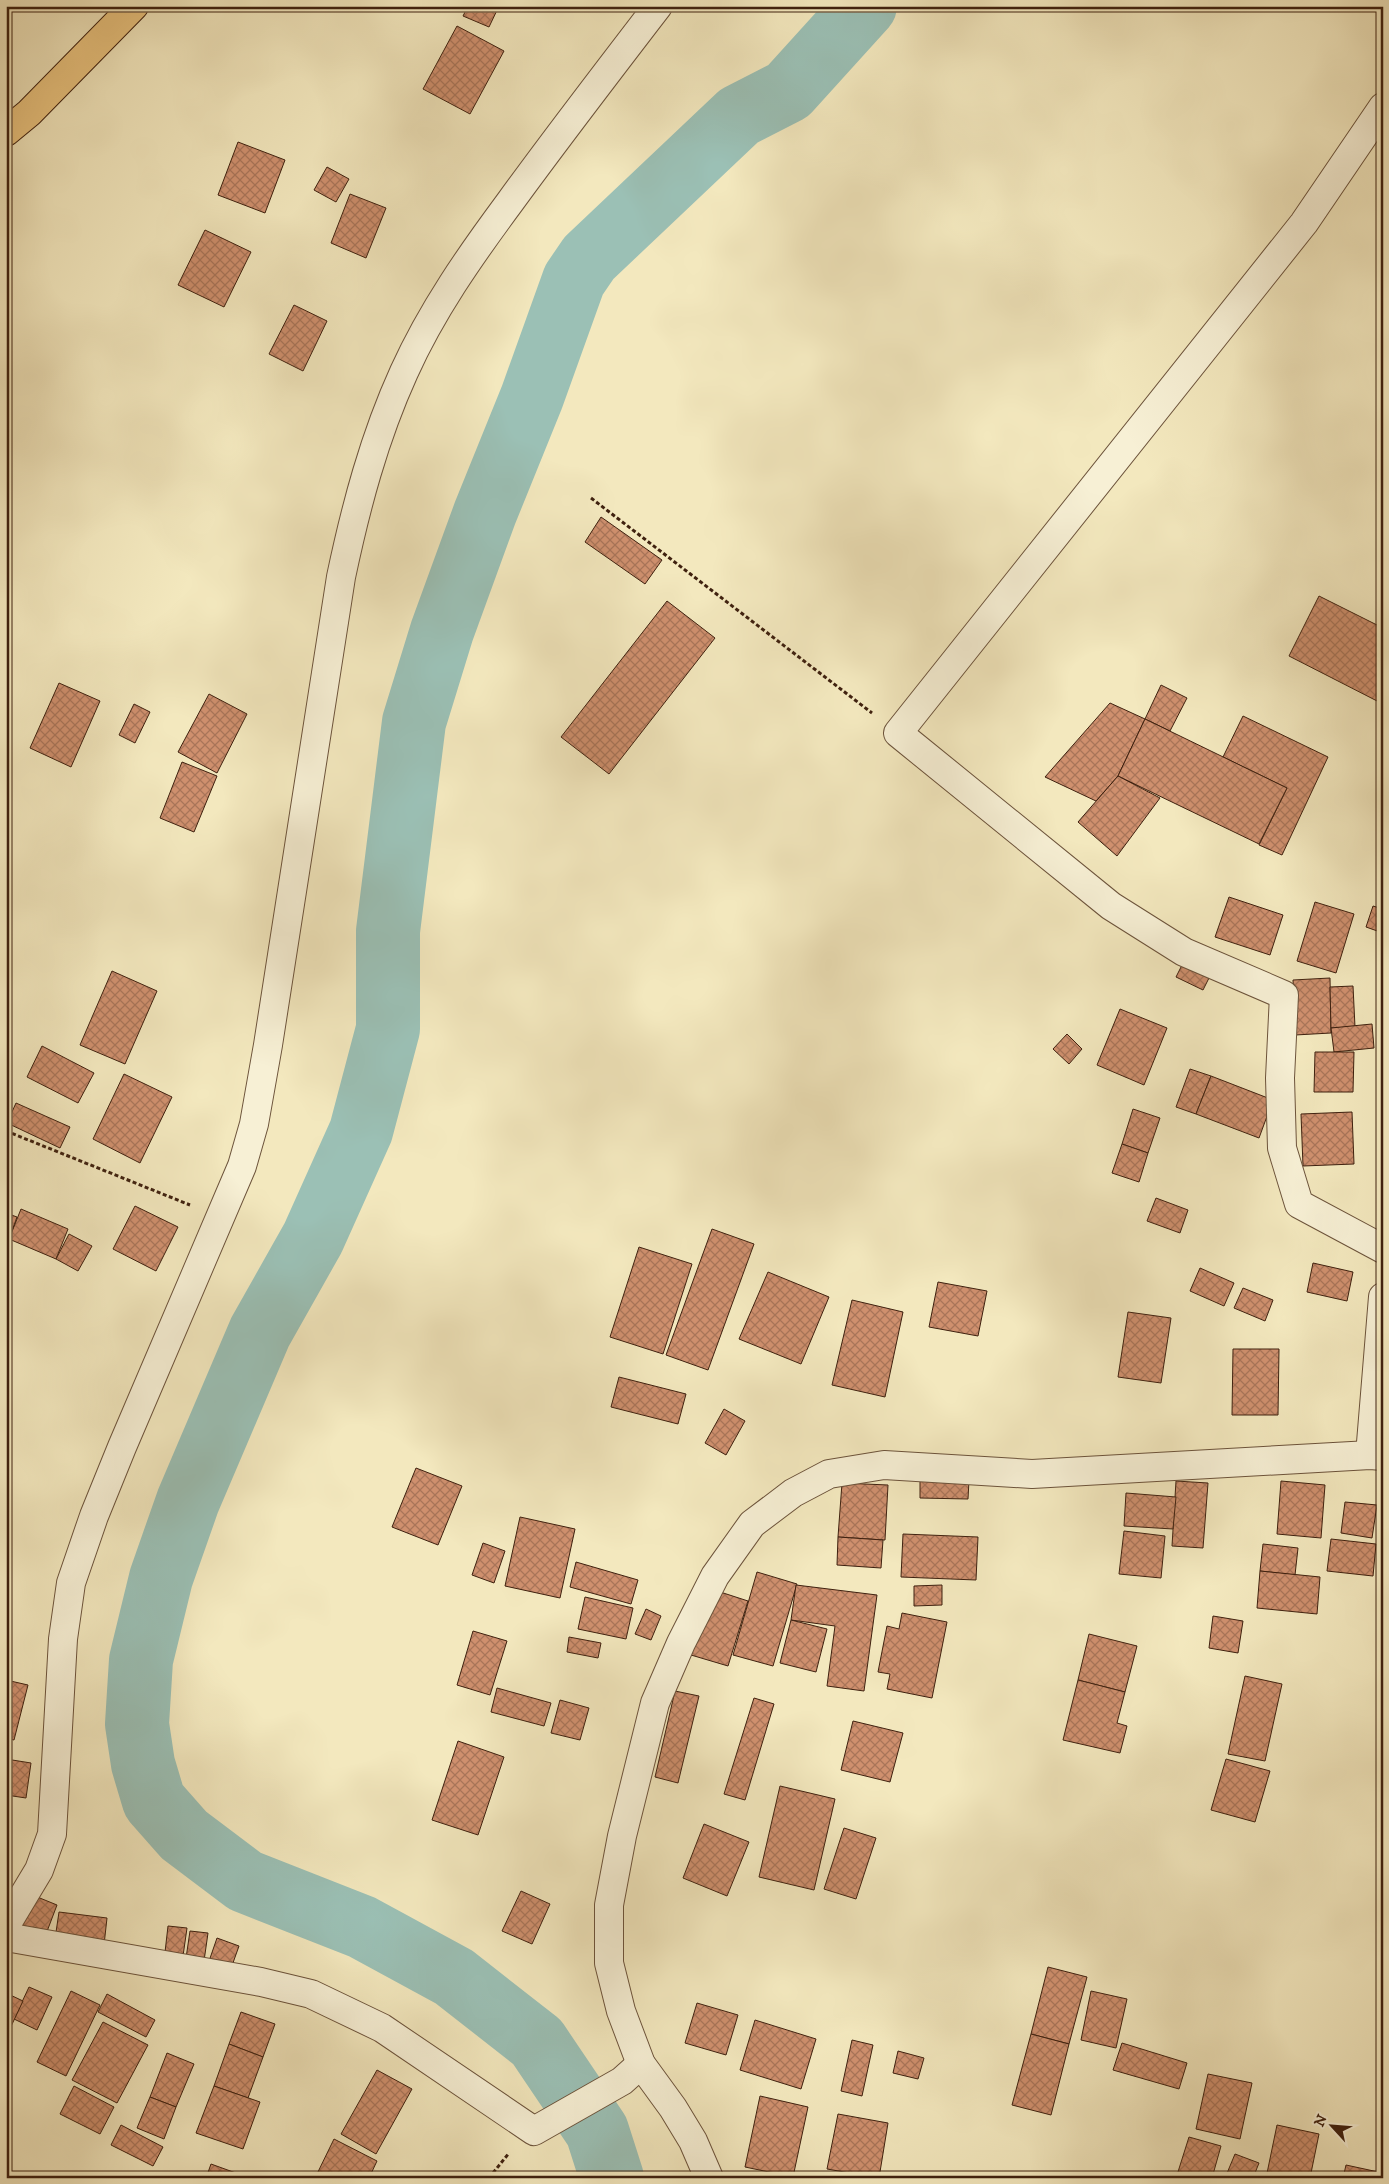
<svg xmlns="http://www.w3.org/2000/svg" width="1389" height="2184" viewBox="0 0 1389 2184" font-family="'IM FELL DW Pica',serif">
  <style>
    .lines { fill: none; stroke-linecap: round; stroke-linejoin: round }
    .river { stroke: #9bc0b5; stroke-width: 64 }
    .building { fill: url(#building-cross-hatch); stroke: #3f210f }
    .minor-casing { stroke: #6c533b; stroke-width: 30 }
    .primary-casing { stroke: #3f210f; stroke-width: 30 }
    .path { stroke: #3f210f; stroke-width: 3; stroke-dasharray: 4 2.5; stroke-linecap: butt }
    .minor { stroke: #f7f0d5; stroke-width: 28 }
    .primary { stroke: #eac47f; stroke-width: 28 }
  </style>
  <defs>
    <pattern id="building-cross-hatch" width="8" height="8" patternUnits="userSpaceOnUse" patternTransform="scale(1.25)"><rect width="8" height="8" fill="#cf906e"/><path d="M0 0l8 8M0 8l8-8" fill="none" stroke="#a97559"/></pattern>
  </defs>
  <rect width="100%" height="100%" fill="#f3e8be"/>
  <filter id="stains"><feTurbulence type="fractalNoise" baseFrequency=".004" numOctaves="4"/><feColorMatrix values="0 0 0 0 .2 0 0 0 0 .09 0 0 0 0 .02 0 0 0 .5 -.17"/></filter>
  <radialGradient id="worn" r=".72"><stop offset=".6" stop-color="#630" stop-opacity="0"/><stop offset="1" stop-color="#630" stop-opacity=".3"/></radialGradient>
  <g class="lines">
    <path class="river" d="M612,2178L597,2131L537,2042L454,1977L362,1927L245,1881L184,1835L154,1801L143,1764L137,1724L141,1660L161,1578L188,1501L260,1332L313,1238L361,1131L388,1029V931L414,722L442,631L485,513L532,397L574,280L589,258L739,116L788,91L865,6"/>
  </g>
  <g class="building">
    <path d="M468,6H499L489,27L463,16Z"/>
    <path d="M457,26L504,51L470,114L423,89Z"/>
    <path d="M238,142L285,160L265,213L218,195Z"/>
    <path d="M327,167L349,179L336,202L314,190Z"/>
    <path d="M350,194L386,208L366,258L331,243Z"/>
    <path d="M205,230L251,252L224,307L178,285Z"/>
    <path d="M294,305L327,321L303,371L269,354Z"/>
    <path d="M601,517L662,560L645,584L585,542Z"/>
    <path d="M1319,596L1383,628V699L1381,703L1289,656Z"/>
    <path d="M667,601L715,638L609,774L561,737Z"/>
    <path d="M59,683L100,701L71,767L30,748Z"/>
    <path d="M1161,685L1187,698L1170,731L1145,719Z"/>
    <path d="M209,694L247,714L217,773L178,752Z"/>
    <path d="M1110,703L1145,719L1118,776L1096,801L1045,777Z"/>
    <path d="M134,704L150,712L135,743L119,735Z"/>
    <path d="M1243,716L1328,757L1282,855L1259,845L1287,788L1223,757Z"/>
    <path d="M1145,719L1287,788L1259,844L1118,776Z"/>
    <path d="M182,762L217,776L194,832L160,818Z"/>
    <path d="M1118,776L1160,798L1117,856L1078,822Z"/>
    <path d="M1229,897L1283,915L1270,955L1215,937Z"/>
    <path d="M1315,902L1354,914L1336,973L1297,961Z"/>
    <path d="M1373,906L1383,909V933L1366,927Z"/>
    <path d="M1187,955L1214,968L1203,990L1176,977Z"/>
    <path d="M112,971L157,991L125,1064L80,1045Z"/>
    <path d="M1330,978L1331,1033L1295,1035L1293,980Z"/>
    <path d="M1353,986L1355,1027L1331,1028L1330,987Z"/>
    <path d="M1120,1009L1167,1028L1144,1085L1097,1065Z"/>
    <path d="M1372,1024L1374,1048L1334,1052L1331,1028Z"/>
    <path d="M1067,1034L1082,1049L1069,1064L1053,1049Z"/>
    <path d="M42,1046L94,1073L78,1103L27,1077Z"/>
    <path d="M1315,1052H1354L1353,1092H1314Z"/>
    <path d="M1190,1069L1211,1076L1196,1114L1176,1107Z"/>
    <path d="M124,1074L172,1097L140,1163L93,1139Z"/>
    <path d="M1211,1076L1273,1100L1259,1138L1196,1114Z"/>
    <path d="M16,1103L70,1127L60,1148L7,1123Z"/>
    <path d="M1133,1109L1160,1118L1148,1153L1122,1144Z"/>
    <path d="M1352,1112L1354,1164L1303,1166L1301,1114Z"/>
    <path d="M1122,1144L1148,1153L1139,1182L1112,1173Z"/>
    <path d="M1156,1198L1188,1210L1180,1233L1147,1221Z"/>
    <path d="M135,1206L178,1227L156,1271L113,1249Z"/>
    <path d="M21,1209L68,1229L56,1259L9,1239Z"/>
    <path d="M6,1213L17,1217L9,1239H6Z"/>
    <path d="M712,1229L754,1244L708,1370L666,1355Z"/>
    <path d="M69,1234L92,1246L78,1271L56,1259Z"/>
    <path d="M639,1247L692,1264L663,1354L610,1337Z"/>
    <path d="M1313,1263L1353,1272L1347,1301L1307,1292Z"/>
    <path d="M1200,1268L1234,1283L1224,1306L1190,1291Z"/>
    <path d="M768,1272L829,1297L801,1364L739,1339Z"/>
    <path d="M938,1282L987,1291L978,1336L929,1327Z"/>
    <path d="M1243,1288L1273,1300L1265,1321L1234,1308Z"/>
    <path d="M852,1300L903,1312L885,1397L832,1385Z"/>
    <path d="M1128,1312L1171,1318L1161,1383L1118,1377Z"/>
    <path d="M1233,1349H1279L1278,1415H1232Z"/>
    <path d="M619,1377L686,1394L678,1424L611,1407Z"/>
    <path d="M724,1409L745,1421L726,1455L705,1443Z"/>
    <path d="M416,1468L462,1486L438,1545L392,1527Z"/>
    <path d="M920,1478L969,1480L968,1499L920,1498Z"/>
    <path d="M1176,1481L1208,1483L1203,1548L1172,1546Z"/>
    <path d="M1281,1481L1325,1485L1321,1538L1277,1534Z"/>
    <path d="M842,1483L888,1485L885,1540L838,1537Z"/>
    <path d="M1126,1493L1176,1497L1173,1529L1124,1526Z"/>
    <path d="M1345,1502L1377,1505L1372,1538L1341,1533Z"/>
    <path d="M520,1517L575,1529L560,1598L505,1586Z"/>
    <path d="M1124,1531L1165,1536L1161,1578L1119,1574Z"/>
    <path d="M903,1534L978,1537L976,1580L901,1577Z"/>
    <path d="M838,1537L883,1540L881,1568L837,1565Z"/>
    <path d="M1331,1539L1376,1544L1373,1576L1327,1571Z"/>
    <path d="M483,1543L505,1551L494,1583L472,1575Z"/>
    <path d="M1263,1544L1298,1548L1295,1575L1260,1571Z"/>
    <path d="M576,1562L638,1580L631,1604L570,1587Z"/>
    <path d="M1260,1571L1320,1577L1317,1614L1257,1608Z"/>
    <path d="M757,1572L797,1584L773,1666L733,1655Z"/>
    <path d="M796,1585L877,1595L864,1691L827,1686L835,1626L791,1620Z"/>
    <path d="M942,1585V1605L914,1606V1586Z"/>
    <path d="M711,1589L748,1601L728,1666L691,1655Z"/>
    <path d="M585,1597L633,1608L626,1639L578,1629Z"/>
    <path d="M646,1609L661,1616L651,1640L635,1634Z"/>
    <path d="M902,1613L947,1622L932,1698L887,1689L890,1674L878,1672L887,1626L899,1629Z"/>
    <path d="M1213,1616L1243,1621L1238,1653L1209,1648Z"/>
    <path d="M791,1620L827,1629L816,1672L780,1663Z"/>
    <path d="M473,1631L507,1641L490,1695L457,1685Z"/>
    <path d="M1089,1634L1137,1646L1125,1692L1078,1680Z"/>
    <path d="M569,1637L601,1643L598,1658L567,1652Z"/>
    <path d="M1245,1676L1282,1684L1265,1761L1228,1754Z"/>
    <path d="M6,1680L28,1685L14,1740L6,1738Z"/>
    <path d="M1078,1680L1125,1692L1117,1723L1127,1726L1120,1753L1063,1740Z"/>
    <path d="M497,1688L551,1703L544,1726L491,1712Z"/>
    <path d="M675,1691L699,1696L678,1783L655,1777Z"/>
    <path d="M754,1698L774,1704L745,1800L724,1794Z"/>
    <path d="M560,1700L589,1708L580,1740L551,1733Z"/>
    <path d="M853,1721L903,1733L890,1782L841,1770Z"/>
    <path d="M458,1741L504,1757L478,1835L432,1820Z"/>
    <path d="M6,1759L31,1763L26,1798L6,1795Z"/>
    <path d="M1226,1759L1270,1771L1255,1822L1211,1810Z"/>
    <path d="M780,1786L835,1799L814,1890L759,1877Z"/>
    <path d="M704,1824L749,1842L727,1896L683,1878Z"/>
    <path d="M844,1828L876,1838L856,1899L824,1889Z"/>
    <path d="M521,1891L550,1904L532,1944L502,1931Z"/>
    <path d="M30,1894L57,1905L43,1942L15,1932Z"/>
    <path d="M59,1912L107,1918L104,1945L55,1939Z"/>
    <path d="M168,1926L187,1928L182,1963L164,1961Z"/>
    <path d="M190,1931L208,1933L203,1968L185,1965Z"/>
    <path d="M217,1938L239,1946L229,1974L207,1967Z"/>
    <path d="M1048,1967L1087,1977L1069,2044L1031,2034Z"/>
    <path d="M29,1987L52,1997L37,2030L14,2019Z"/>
    <path d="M71,1991L100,2005L66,2076L37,2062Z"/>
    <path d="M1091,1991L1127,1999L1116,2048L1081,2040Z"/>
    <path d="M6,1993L23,2001L6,2037Z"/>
    <path d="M107,1994L155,2020L146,2037L98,2012Z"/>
    <path d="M697,2003L738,2015L726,2055L685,2043Z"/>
    <path d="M241,2012L275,2024L263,2057L229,2044Z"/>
    <path d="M755,2020L816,2039L801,2089L740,2070Z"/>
    <path d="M103,2022L148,2045L117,2103L72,2080Z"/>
    <path d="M1031,2034L1069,2044L1051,2115L1012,2105Z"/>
    <path d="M852,2040L873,2045L862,2096L841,2091Z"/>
    <path d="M1122,2043L1187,2063L1179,2089L1113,2070Z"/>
    <path d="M229,2044L263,2057L248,2098L214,2086Z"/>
    <path d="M898,2051L924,2058L918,2079L893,2073Z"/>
    <path d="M167,2053L194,2064L176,2107L150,2097Z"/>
    <path d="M377,2070L412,2089L376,2154L341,2134Z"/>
    <path d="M1208,2074L1252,2083L1240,2139L1196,2129Z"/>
    <path d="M74,2086L114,2107L100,2134L60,2114Z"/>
    <path d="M214,2086L260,2102L243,2149L196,2133Z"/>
    <path d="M760,2096L808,2107L793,2177L745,2167Z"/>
    <path d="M150,2097L176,2107L164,2139L137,2128Z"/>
    <path d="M838,2114L888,2123L879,2178L827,2169Z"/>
    <path d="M121,2125L163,2147L153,2166L111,2145Z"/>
    <path d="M1277,2125L1319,2134L1310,2178H1266Z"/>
    <path d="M1189,2137L1221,2146L1212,2178H1185L1177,2175Z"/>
    <path d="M334,2139L377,2161L369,2178H315Z"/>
    <path d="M1235,2154L1259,2163L1253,2178H1225Z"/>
    <path d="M211,2164L247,2177V2178H206Z"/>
    <path d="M1346,2165L1383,2173V2178H1343Z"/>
  </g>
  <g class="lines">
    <defs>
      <g id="minor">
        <path d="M1383,107L1304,223L898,733L1111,906L1184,952L1284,995L1280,1078L1282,1148L1299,1204L1383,1249"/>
        <path d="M1370,1455L1383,1297"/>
        <path d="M6,1925L39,1870L52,1834L63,1639L71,1583L94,1516L122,1447L242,1166L254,1124L268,1045L341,577C356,506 374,438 404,372C432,310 470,256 510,202C558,136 608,71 658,6"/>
        <path d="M6,1937L261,1982L311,1994L382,2028L534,2131L622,2081L641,2064"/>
        <path d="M709,2178L693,2141L673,2108L641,2064L621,2011L609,1963V1905L622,1836L655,1703L681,1643L715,1576L752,1524L793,1493L829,1474L884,1465L1032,1474L1370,1455L1383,1456"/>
      </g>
      <path id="primary" d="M6,132L29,113L134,6"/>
    </defs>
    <use href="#minor" class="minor-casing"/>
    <use href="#primary" class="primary-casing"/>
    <g class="path">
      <path d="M591,498L872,713"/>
      <path d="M6,1131L190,1205"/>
      <path d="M489,2178L509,2153"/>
    </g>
    <use href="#minor" class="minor"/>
    <use href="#primary" class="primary"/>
  </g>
  <rect width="1389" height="2184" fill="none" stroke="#f3e8be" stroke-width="25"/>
  <rect x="8" y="8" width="1374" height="2169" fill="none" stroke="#3f210f" stroke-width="2.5"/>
  <rect x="12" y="12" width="1364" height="2159" fill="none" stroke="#3f210f"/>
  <g transform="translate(1332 2126) rotate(296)" stroke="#f7f0d5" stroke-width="4" paint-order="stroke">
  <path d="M0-4L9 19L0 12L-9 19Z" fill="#3f210f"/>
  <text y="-8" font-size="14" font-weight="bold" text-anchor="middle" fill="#3f210f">N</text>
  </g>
  <rect width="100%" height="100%" filter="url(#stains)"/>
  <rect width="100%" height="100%" fill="url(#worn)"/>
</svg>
